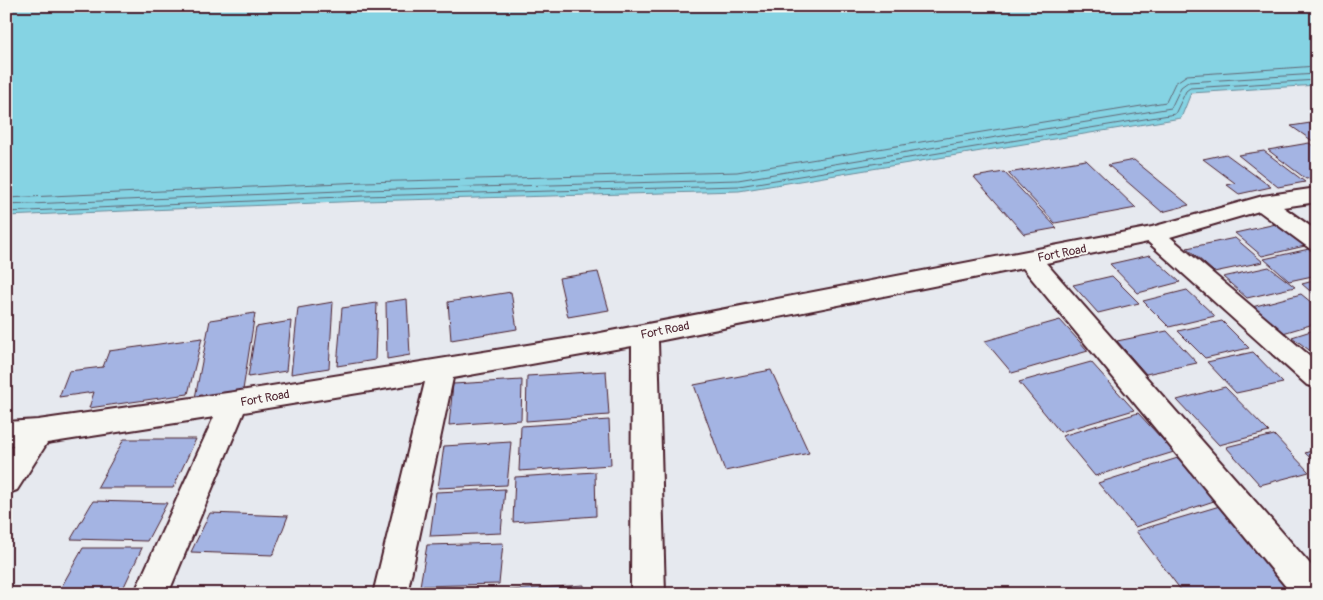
<svg xmlns="http://www.w3.org/2000/svg" width="1323" height="600" viewBox="0 0 1323 600" font-family="Pangolin,sans-serif">
  <style>
    .water { fill: #85d3e3; stroke: #6d8b99 }
    .lines { fill: none; stroke-linecap: round; stroke-linejoin: round }
    .shore { stroke: #626775; stroke-width: 1 }
    .building { fill: #a4b4e3; stroke: #4a1f2b }
    .minor-casing { stroke: #4a1f2b; stroke-width: 4 }
    .minor { fill: #f6f6f2; fill-rule: evenodd }
    .labels { text-anchor: middle; stroke-width: 4; stroke-linejoin: round; paint-order: stroke }
    .street-label { font-size: 12px; fill: #4a1f2b; stroke: #f6f6f2 }
  </style>
  <rect width="100%" height="100%" fill="#e6e9ef"/>
  <filter id="ink" filterUnits="userSpaceOnUse"><feTurbulence type="fractalNoise" baseFrequency=".02" numOctaves="2"/><feDisplacementMap in="SourceGraphic" scale="10" xChannelSelector="R" yChannelSelector="G"/><feConvolveMatrix kernelMatrix="1 2 1 2 8 2 1 2 1" color-interpolation-filters="sRGB"/></filter>
  <g filter="url(#ink)">
    <path class="water" d="M6,6H1317V85L1191,93L1181,118L739,191L364,201L6,216Z"/>
    <g class="lines">
      <g class="shore">
        <path d="M6,198L364,182L737,172L1166,102L1175,83L1187,75L1317,66"/>
        <path d="M6,205L364,190L738,180L1171,108L1181,87L1188,82L1317,74"/>
        <path d="M6,212L364,196L739,186L1175,114L1186,91L1190,88L1317,80"/>
      </g>
    </g>
    <g class="building">
      <path d="M1317,122V144L1291,126Z"/>
      <path d="M1309,143L1317,149V177L1306,179L1268,150Z"/>
      <path d="M1264,151L1305,182L1278,187L1238,155Z"/>
      <path d="M1226,154L1271,187L1239,194L1227,185L1235,183L1203,159Z"/>
      <path d="M1086,160L1136,208L1055,223L1008,173Z"/>
      <path d="M1134,160L1189,205L1162,212L1108,165Z"/>
      <path d="M1004,172L1057,228L1024,234L974,177Z"/>
      <path d="M1276,224L1305,246L1262,256L1235,233Z"/>
      <path d="M1235,238L1263,262L1214,272L1187,248Z"/>
      <path d="M1309,249L1317,255V275L1289,281L1264,259Z"/>
      <path d="M1150,255L1180,282L1138,293L1110,264Z"/>
      <path d="M1269,267L1295,287L1247,298L1223,277Z"/>
      <path d="M598,272L609,310L568,317L559,278Z"/>
      <path d="M1112,276L1139,303L1098,313L1073,285Z"/>
      <path d="M1317,280V297L1302,284Z"/>
      <path d="M1187,290L1215,316L1169,327L1143,301Z"/>
      <path d="M511,292L517,329L451,340L448,302Z"/>
      <path d="M1301,294L1317,307V323L1283,333L1252,307Z"/>
      <path d="M407,299L410,355L387,359L386,302Z"/>
      <path d="M333,302L329,368L291,374L298,308Z"/>
      <path d="M377,303L375,360L337,366L342,308Z"/>
      <path d="M255,313L243,390L195,398L210,320Z"/>
      <path d="M1060,320L1088,351L1012,373L985,341Z"/>
      <path d="M291,321L286,371L248,377L256,327Z"/>
      <path d="M1222,321L1249,348L1205,358L1178,331Z"/>
      <path d="M1317,329V356L1292,337Z"/>
      <path d="M1167,331L1197,363L1146,374L1117,341Z"/>
      <path d="M202,338L188,394L89,408L94,392L59,397L69,371L103,367L109,351Z"/>
      <path d="M1253,352L1283,383L1236,393L1207,362Z"/>
      <path d="M1091,362L1134,410L1060,432L1019,382Z"/>
      <path d="M771,370L809,453L725,471L694,385Z"/>
      <path d="M606,371L609,415L526,421L527,376Z"/>
      <path d="M522,380L521,420L449,425L453,384Z"/>
      <path d="M1225,387L1269,432L1219,445L1177,400Z"/>
      <path d="M1138,413L1174,452L1095,476L1062,436Z"/>
      <path d="M609,420L611,465L519,471L521,426Z"/>
      <path d="M1274,435L1309,472L1260,485L1226,447Z"/>
      <path d="M124,439H196L173,488H97Z"/>
      <path d="M511,442L507,485L438,488L444,446Z"/>
      <path d="M1317,449V464L1305,453Z"/>
      <path d="M1181,457L1220,499L1135,527L1098,483Z"/>
      <path d="M595,472L596,516L513,522L515,477Z"/>
      <path d="M505,489L501,533L430,536L436,492Z"/>
      <path d="M93,501L167,503L147,541L71,539Z"/>
      <path d="M1223,505L1299,594H1184L1136,531Z"/>
      <path d="M210,513L288,516L273,555L191,552Z"/>
      <path d="M503,543L499,584L420,586L427,545Z"/>
      <path d="M83,548H142L121,593H58Z"/>
      <path d="M584,585V594H508L509,590Z"/>
    </g>
    <g class="lines">
      <defs>
        <path id="minor" d="M1317,188V202L1283,207L1317,231V251L1309,248L1259,211L1170,237L1317,362V388L1307,385L1148,242L1046,263L1317,572V594H1292L1023,268L658,341L665,594H631L632,346L453,378L407,594H373L425,382L244,412L168,594H134L214,417L47,443L17,490L6,494V455L13,445L6,446V422L38,420L234,392L590,335L1152,227L1263,196Z"/>
      </defs>
      <use href="#minor" class="minor-casing"/>
      <use href="#minor" class="minor"/>
    </g>
  </g>
  <g class="labels">
    <g class="street-label">
      <text transform="translate(1062 253) rotate(-11)" y="4">Fort Road</text>
      <text transform="translate(665 330) rotate(-11)" y="4">Fort Road</text>
      <text transform="translate(265 398) rotate(-10)" y="4">Fort Road</text>
    </g>
  </g>
  <rect width="1323" height="600" fill="none" stroke="#f6f6f2" stroke-width="25"/>
  <rect x="12" y="12" width="1298" height="575" fill="none" stroke="#4a1f2b" stroke-width="2" filter="url(#ink)"/>
</svg>
